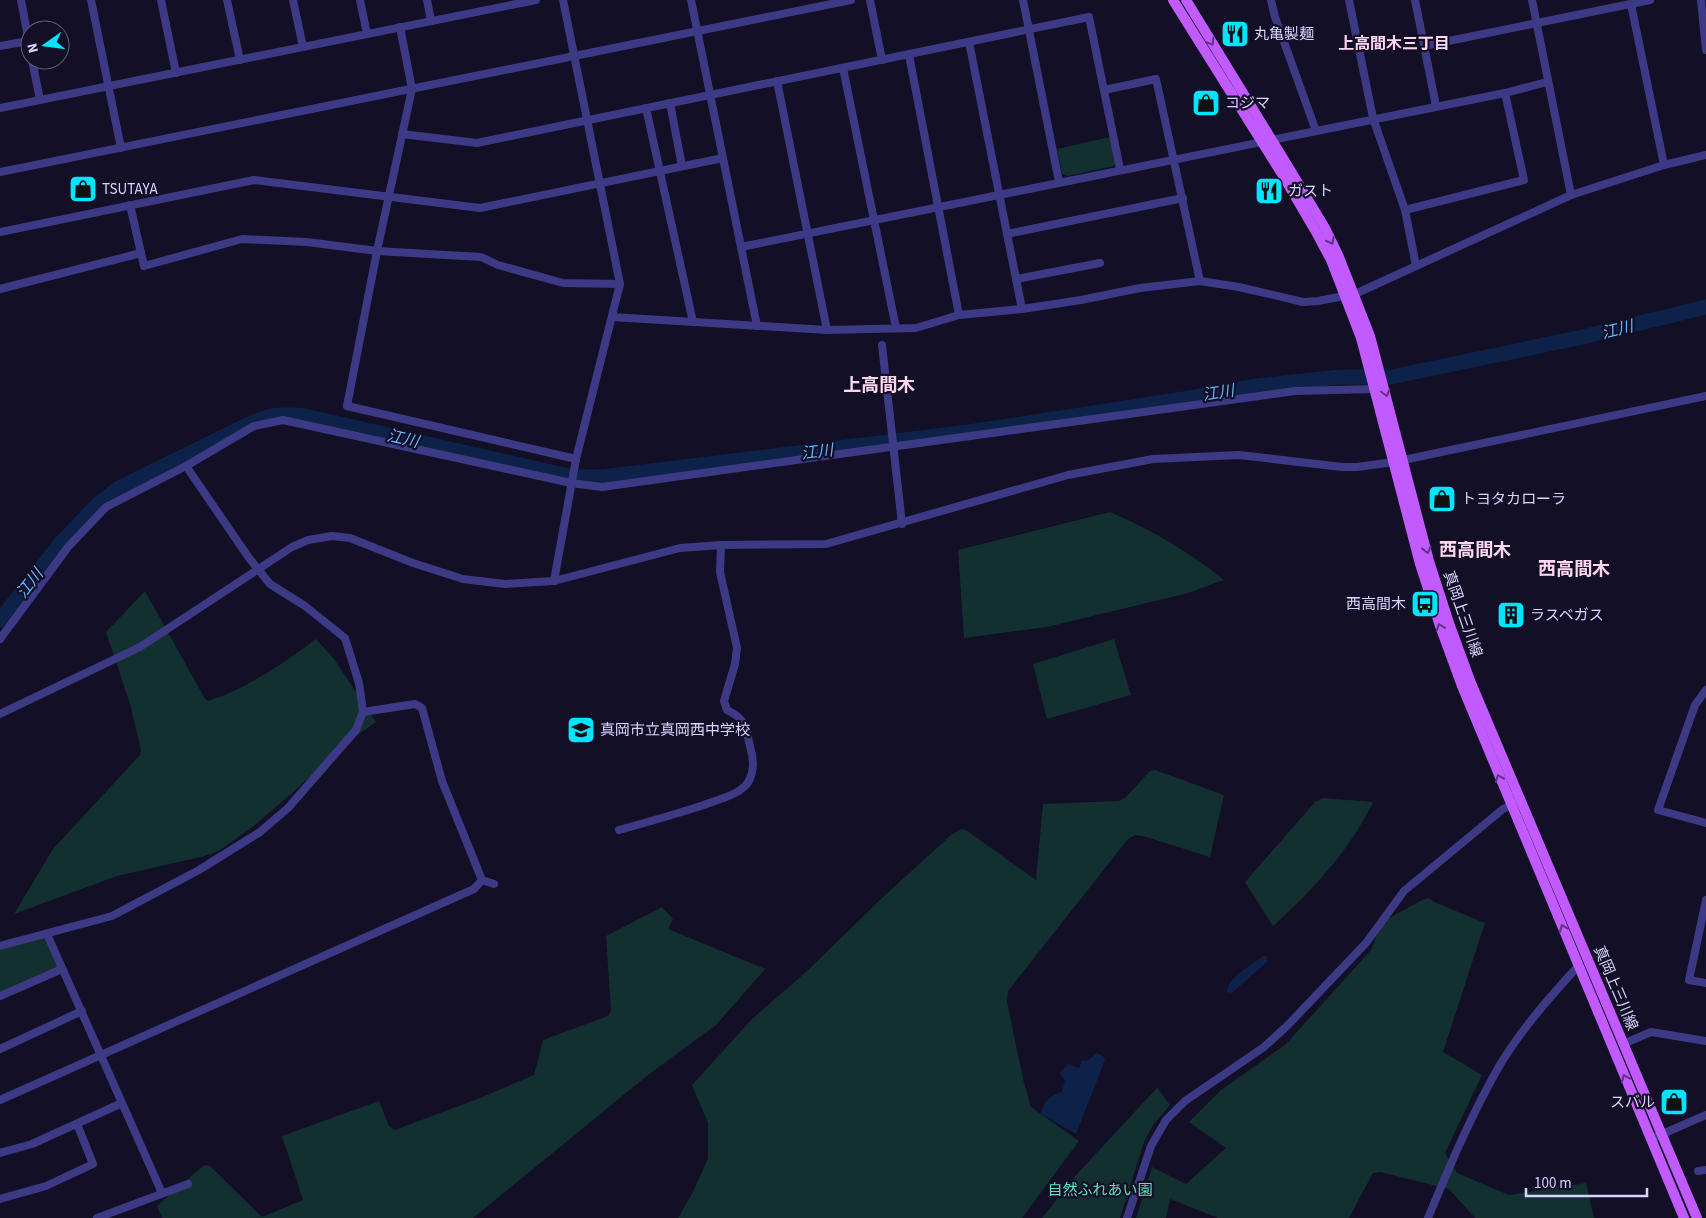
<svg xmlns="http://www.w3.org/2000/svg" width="1706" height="1218" viewBox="0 0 1706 1218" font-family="'Source Sans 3','Noto Sans JP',sans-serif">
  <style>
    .green { fill: #12302f }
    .water { fill: #0c2248 }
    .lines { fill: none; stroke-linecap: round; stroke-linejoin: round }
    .river { stroke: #0c2248; stroke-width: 15 }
    .minor { stroke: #3d3a85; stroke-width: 8 }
    .major { stroke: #c25bff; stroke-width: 10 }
    .oneway { stroke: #623188 }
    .labels { text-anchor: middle; stroke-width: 4.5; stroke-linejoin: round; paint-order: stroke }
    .poi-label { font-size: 15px; fill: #d9d4ff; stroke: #130f26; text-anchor: start }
    .street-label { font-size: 15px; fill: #d9d4ff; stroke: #130f26 }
    .park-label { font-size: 15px; fill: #5fe0c0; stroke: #130f26 }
    .neighbourhood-label { font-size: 16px; font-weight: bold; fill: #ffd6f0; stroke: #130f26 }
    .water-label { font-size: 16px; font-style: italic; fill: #62b6ff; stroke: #130f26 }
    .quarter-label { font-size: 18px; font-weight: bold; fill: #ffd6f0; stroke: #130f26 }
  </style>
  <rect width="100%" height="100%" fill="#130f26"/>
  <g class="green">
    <path d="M1110,137L1116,163L1113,166L1068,176L1062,174L1057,149Z"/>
    <path d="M1110,512C1152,530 1188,551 1224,580L1188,593L1047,627L964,638L958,550Z"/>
    <path d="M145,591L205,699L208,701C243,691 287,661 316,639L334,659L376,722L350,740L291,794L255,825L220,850L205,856L117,876L14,914L53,849L140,755L141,750L130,704L106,632Z"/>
    <path d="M1114,639L1131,695L1047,719L1033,664Z"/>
    <path d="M1155,770L1224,795L1210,857L1143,836L1135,835L1128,839L1008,991L1007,1002L1023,1079L1031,1107L1079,1141L1022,1218H678L693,1192L708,1158V1123L692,1085L752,1019L805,973L882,898L951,835L961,829L966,830L1036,880L1043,804L1119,801L1126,797L1150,771Z"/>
    <path d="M1323,798L1373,802C1350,850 1313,890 1273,926L1245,882L1315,802Z"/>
    <path d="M1429,898L1434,902L1485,923L1443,1052L1482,1075L1445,1153L1457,1173L1509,1195L1586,1183L1594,1218H1475L1449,1189L1380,1172L1373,1173L1349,1218H1218L1170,1199L1166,1218H1136L1152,1167L1186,1184L1226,1148L1189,1122L1221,1090L1286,1044L1371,950L1382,922L1422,900Z"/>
    <path d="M662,907L673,919L668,929L765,969L716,1025L648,1075L473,1218H162L157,1206L204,1165L210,1166L262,1217L303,1200L282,1136L379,1101L389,1126L395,1130L480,1098L534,1075L543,1040L608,1016L611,1011L606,936Z"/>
    <path d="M47,934L62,969L0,996V946Z"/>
    <path d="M1157,1088L1170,1105L1153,1125L1144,1142L1120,1218H1042L1078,1173Z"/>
  </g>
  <g class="water">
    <path d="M1263,956H1266L1268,961L1233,992L1229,993L1227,991C1229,976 1253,964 1263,956Z"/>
    <path d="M1097,1053L1103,1056L1105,1060L1076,1134L1041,1114C1044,1101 1049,1096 1062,1092L1065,1080L1060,1074L1062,1070L1068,1064L1079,1068L1082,1060L1087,1061Z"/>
  </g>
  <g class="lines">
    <path class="river" d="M0,620L60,544L98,504L119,488L245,426C269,415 279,413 305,416L573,477H602L969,432L1190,398L1256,386L1341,377H1391L1578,338L1706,307"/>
    <g class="minor">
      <path d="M21,0L30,48"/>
      <path d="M91,0L121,148"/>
      <path d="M161,0L176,73"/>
      <path d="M227,0L240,60"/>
      <path d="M293,0L303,47"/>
      <path d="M360,0L367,34"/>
      <path d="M427,0L431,21"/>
      <path d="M691,0L757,326"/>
      <path d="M870,0L882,60"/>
      <path d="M1023,0L1059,182"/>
      <path d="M1271,0L1275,17L1316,131"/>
      <path d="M1349,0L1373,118L1405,210L1416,266"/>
      <path d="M1415,0L1436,106"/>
      <path d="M1532,0L1571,195"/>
      <path d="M1701,0L1706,50"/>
      <path d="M1631,4L1664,165"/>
      <path d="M400,27L412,89L377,251L347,406L576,459"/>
      <path d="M969,42L1022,309"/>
      <path d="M0,46L28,41"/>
      <path d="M1424,46L1650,0"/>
      <path d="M909,55L959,315"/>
      <path d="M32,60L40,100"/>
      <path d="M843,68L896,328"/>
      <path d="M777,81L827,330"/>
      <path d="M1104,90L1156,79L1200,281"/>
      <path d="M670,103L682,166"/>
      <path d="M0,108L536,0"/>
      <path d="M646,108L693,322"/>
      <path d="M402,134L477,143L1089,17L1120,169"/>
      <path d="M0,172L851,0"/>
      <path d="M130,205L144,266L242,239L307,242L377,251L481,257L498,265L563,283L620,284"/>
      <path d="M1405,210L1524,180L1505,93"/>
      <path d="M0,232L254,180L480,208L723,158"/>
      <path d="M1007,234L1183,198"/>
      <path d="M741,247L1505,93L1547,82"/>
      <path d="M1016,279L1100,263"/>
      <path d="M0,289L141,253"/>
      <path d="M612,317L827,330L916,328L959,315L1022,309L1081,300L1140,288L1200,281L1239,287L1303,302L1318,301L1355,294L1571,195L1664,165L1706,155"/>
      <path d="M882,345L902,524"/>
      <path d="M554,581L576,459L620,284L563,0"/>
      <path d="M0,639L68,547L106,507L186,466L254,426L283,420L571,483L602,487L1295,391L1375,389"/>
      <path d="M1706,690L1695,705L1658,810L1706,823"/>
      <path d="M363,712L415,704L422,708L442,781L482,880L494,884"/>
      <path d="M0,714L140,647L292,547L308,540L332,536L350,538L413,563L463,579L505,584L554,581L680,548L721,545L826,544L1068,475L1153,459L1239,455L1342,467H1357L1394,462L1706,396"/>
      <path d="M619,830C648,822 676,814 704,805C717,800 735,796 745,786C755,776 754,759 750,746C745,726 747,720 727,710L724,701L735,664L737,648L720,572L721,545"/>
      <path d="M1706,900L1689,980L1706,983"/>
      <path d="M47,934L162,1193"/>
      <path d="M0,946L112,916L199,870L260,832L288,808L356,730L363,712L359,683L345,638L305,606L270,584L249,558L186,466"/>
      <path d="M0,996L62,969"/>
      <path d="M1623,1044L1651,1032L1706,1041"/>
      <path d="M0,1049L82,1011"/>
      <path d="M0,1100L474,889L482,880"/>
      <path d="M1651,1139L1706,1115"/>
      <path d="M0,1153L32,1144L122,1103"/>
      <path d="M1698,1171L1706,1170"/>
      <path d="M0,1199L46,1186L93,1164L77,1124"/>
      <path d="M97,1218L188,1184"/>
      <path d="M1127,1218L1151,1146L1166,1120L1185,1101L1264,1047L1287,1026L1366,943L1404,891L1503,809L1515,803"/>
      <path d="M1428,1218C1450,1165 1472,1113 1501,1063C1523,1027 1551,996 1579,965"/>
    </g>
    <g class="major">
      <path d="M1173,0L1282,174L1316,232L1331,260L1361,338L1420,564L1440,626L1462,686L1684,1218"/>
      <path d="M1186,0L1289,168L1325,228L1339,257L1370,336L1429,561L1449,623L1471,683L1697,1218"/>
    </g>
  </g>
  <defs><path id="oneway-chevron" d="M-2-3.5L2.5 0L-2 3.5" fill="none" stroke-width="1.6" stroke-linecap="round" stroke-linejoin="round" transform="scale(1.25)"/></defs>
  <g class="oneway">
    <use href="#oneway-chevron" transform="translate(1211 42) rotate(59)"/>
    <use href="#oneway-chevron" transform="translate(1331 241) rotate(63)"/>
    <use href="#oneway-chevron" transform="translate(1386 393) rotate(75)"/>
    <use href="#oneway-chevron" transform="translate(1427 550) rotate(76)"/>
    <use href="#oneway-chevron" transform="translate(1440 627) rotate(-109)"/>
    <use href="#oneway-chevron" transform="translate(1499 778) rotate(-112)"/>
    <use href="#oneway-chevron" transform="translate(1563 928) rotate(-113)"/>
    <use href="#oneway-chevron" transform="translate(1625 1078) rotate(-113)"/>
  </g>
  <defs>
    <symbol id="restaurant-square" viewBox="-11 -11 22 22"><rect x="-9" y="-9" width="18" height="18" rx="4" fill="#00e5ff" stroke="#130f26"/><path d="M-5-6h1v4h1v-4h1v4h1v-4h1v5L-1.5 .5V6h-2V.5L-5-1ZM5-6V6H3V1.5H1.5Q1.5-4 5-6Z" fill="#111"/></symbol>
    <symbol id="shop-square" viewBox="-11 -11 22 22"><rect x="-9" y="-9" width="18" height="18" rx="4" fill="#00e5ff" stroke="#130f26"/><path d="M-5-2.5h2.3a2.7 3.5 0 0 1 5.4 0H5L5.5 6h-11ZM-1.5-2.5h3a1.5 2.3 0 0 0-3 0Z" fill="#111"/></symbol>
    <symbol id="bus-square" viewBox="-11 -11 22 22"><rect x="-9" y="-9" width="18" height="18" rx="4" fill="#00e5ff" stroke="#130f26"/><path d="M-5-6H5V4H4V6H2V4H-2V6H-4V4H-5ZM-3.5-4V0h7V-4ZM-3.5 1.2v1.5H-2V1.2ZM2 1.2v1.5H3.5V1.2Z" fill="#111"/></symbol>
    <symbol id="building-square" viewBox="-11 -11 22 22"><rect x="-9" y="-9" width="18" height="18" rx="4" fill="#00e5ff" stroke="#130f26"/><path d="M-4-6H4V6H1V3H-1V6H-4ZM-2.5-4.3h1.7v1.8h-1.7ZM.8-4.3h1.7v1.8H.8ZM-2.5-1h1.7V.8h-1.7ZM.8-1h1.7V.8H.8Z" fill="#111"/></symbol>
    <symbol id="school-square" viewBox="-11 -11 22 22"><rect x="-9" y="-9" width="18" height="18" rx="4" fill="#00e5ff" stroke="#130f26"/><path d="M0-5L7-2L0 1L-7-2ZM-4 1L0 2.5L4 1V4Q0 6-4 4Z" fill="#111"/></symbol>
  </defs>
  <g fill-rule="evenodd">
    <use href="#restaurant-square" x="1219" y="18" width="32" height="32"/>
    <use href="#shop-square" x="1190" y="87" width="32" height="32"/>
    <use href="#shop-square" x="67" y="173" width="32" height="32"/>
    <use href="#restaurant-square" x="1253" y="175" width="32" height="32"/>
    <use href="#shop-square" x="1426" y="483" width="32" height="32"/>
    <use href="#bus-square" x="1409" y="588" width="32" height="32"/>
    <use href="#building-square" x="1495" y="599" width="32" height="32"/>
    <use href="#school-square" x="565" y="714" width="32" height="32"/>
    <use href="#shop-square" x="1658" y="1086" width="32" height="32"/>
  </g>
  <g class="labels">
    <g class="poi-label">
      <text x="1254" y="39">丸亀製麺</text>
      <text x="1225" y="108">コジマ</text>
      <text x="102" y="194">TSUTAYA</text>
      <text x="1288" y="196">ガスト</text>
      <text x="1461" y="504">トヨタカローラ</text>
      <text x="1406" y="609" text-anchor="end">西高間木</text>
      <text x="1530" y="620">ラスベガス</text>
      <text x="600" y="735">真岡市立真岡西中学校</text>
      <text x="1655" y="1107" text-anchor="end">スバル</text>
    </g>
    <g class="street-label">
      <text transform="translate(1463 614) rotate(71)" y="5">真岡上三川線</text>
      <text transform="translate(1616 988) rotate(67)" y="5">真岡上三川線</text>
    </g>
    <g class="park-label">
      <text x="1100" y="1195">自然ふれあい園</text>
    </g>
    <g class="neighbourhood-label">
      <text x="1394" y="49">上高間木三丁目</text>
    </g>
    <g class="water-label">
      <text transform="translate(1617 329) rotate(-14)" y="6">江川</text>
      <text transform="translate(1218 392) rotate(-9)" y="6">江川</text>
      <text transform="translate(403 438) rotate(13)" y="6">江川</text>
      <text transform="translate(817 451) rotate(-7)" y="6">江川</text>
      <text transform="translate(29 583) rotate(-52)" y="6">江川</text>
    </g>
    <g class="quarter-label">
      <text x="879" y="391">上高間木</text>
      <text x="1475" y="556">西高間木</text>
      <text x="1574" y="575">西高間木</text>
    </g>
  </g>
  <g transform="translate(45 45) rotate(256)"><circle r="24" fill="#130f26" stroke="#625e7d"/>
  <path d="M0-4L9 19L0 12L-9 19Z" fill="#00e5ff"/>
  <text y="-8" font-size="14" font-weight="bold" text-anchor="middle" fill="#d9d4ff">N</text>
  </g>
  <path d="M1526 1188v8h121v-8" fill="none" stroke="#d9d4ff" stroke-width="2.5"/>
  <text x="1534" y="1188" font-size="15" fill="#d9d4ff" stroke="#130f26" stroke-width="4" paint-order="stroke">100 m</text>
</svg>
